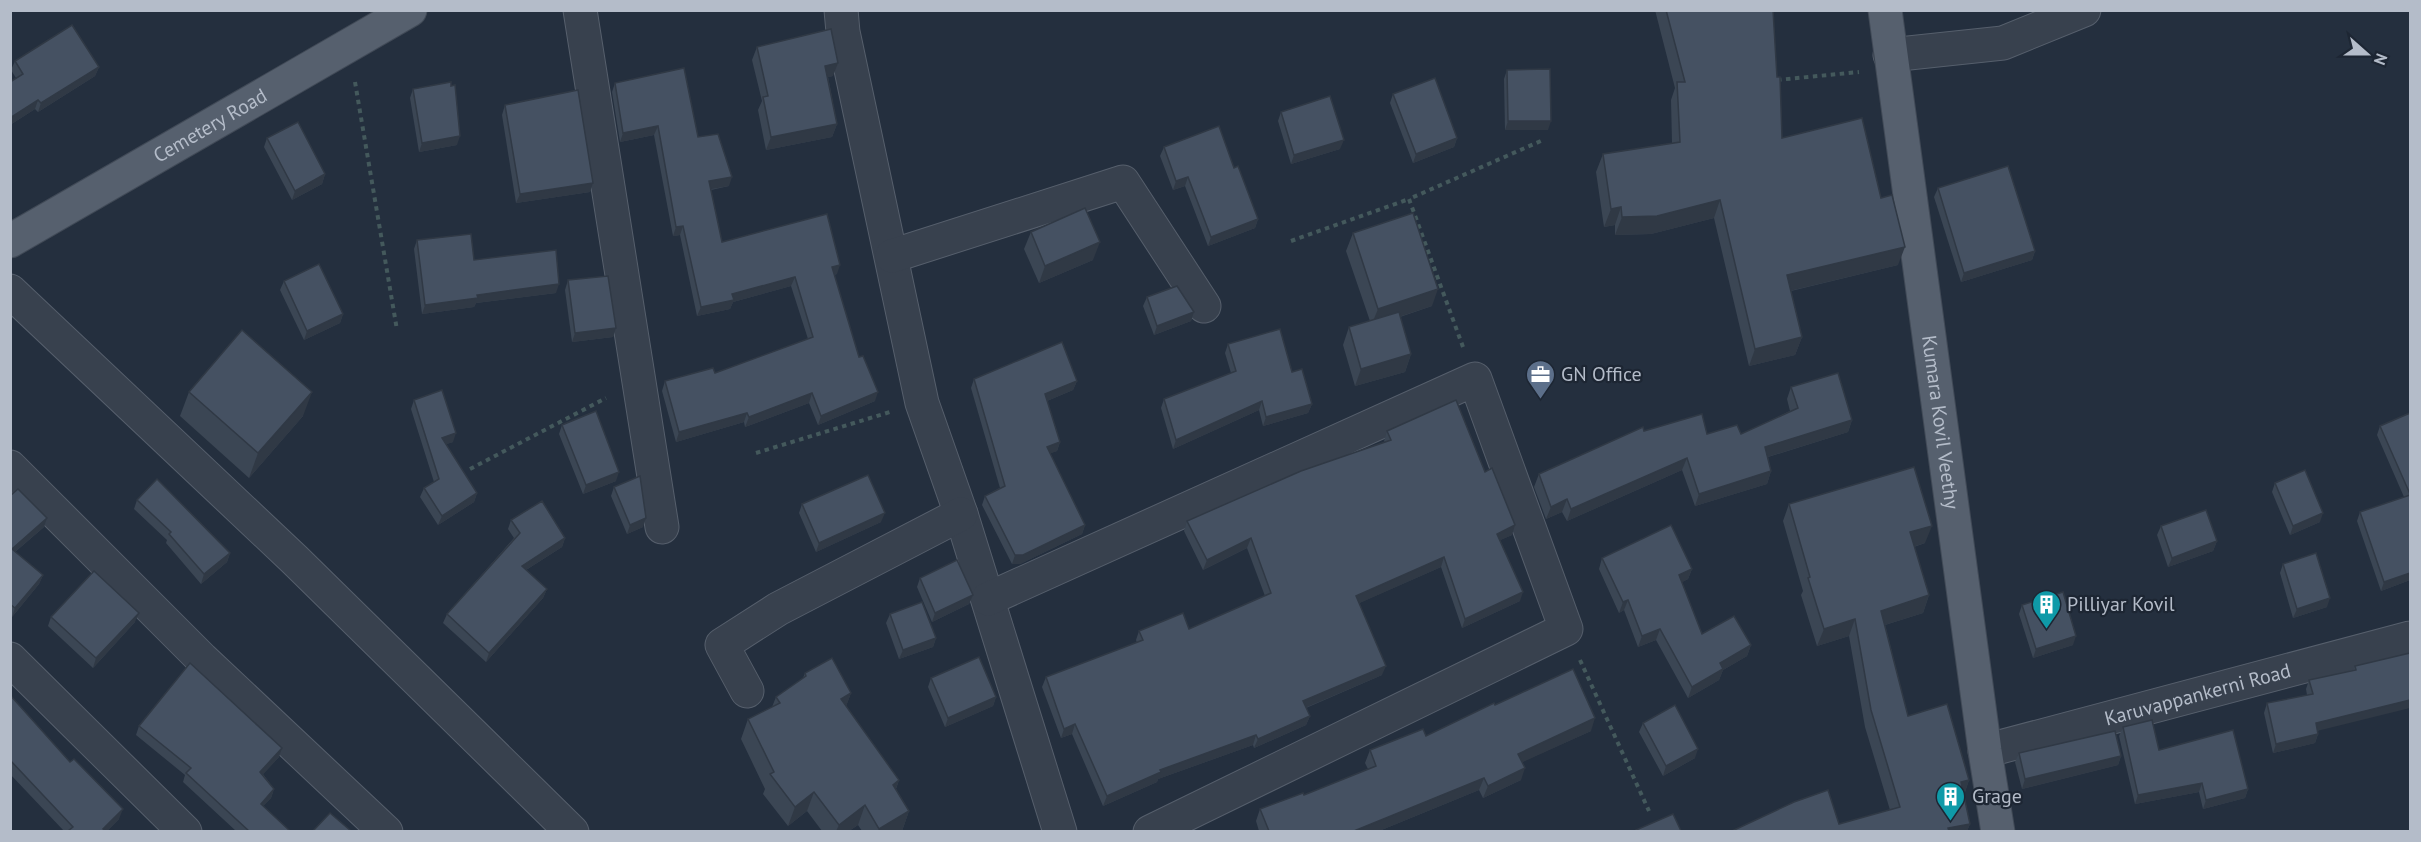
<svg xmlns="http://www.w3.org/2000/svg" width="2421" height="842" viewBox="0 0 2421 842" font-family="'PT Sans',sans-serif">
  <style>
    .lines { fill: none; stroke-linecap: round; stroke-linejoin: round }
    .minor-casing { stroke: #565f6c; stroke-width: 35 }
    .major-casing { stroke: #414a57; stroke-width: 35 }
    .path { stroke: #44595c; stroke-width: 4; stroke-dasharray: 4.5 4.5; stroke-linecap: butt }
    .minor { stroke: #38414e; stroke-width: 33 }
    .major { stroke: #56606e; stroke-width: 33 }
    .wall { fill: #3b4654 }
    .shaded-wall { fill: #303945 }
    .building { fill: #455162; stroke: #303945; stroke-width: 1.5 }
    .labels { text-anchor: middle; stroke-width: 4.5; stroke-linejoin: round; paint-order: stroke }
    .street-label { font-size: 20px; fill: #b4bcc9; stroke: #1d2633 }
    .poi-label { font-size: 20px; fill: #b4bcc9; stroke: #1d2633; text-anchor: start }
  </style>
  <rect width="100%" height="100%" fill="#242f3e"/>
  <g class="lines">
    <defs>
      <g id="minor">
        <path d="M580,10L662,527"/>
        <path d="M841,10L843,32L922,403L961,514L1060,832"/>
        <path d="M1890,55L2003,43L2084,10"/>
        <path d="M892,256L1123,182L1204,306"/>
        <path d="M10,291L295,560L572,832"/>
        <path d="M10,467L202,659L386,832"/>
        <path d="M988,599L1475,379L1566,629L1150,832"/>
        <path d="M10,659L185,832"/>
        <path d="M747,691L722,645L778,609L961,514"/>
        <path id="s1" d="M1985,751L2410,638"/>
      </g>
      <g id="major">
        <path id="s2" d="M1885,10L1985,751L1998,832"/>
        <path id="s3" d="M10,241L410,10"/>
      </g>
    </defs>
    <use href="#minor" class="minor-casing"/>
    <use href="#major" class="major-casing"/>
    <g class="path">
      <path d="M1777,80L1859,72"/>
      <path d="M355,82L397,330"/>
      <path d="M1291,241L1409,199"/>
      <path d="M1463,347L1409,199L1543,140"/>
      <path d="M756,453L890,412"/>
      <path d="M470,469L606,398"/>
      <path d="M1580,660L1649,811"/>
    </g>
    <use href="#minor" class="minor"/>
    <use href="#major" class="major"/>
  </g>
  <g class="wall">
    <path d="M1655,10H1773L1777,77L1782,138L1898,265L1791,291L1802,337L1795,355L1749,366L1714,218L1651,234L1615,235V225L1604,227L1596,172L1603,154L1672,143L1671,100L1675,88Z"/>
    <path d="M757,47L833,76L828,77L837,124L832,137L766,150L758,110L762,101L752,60Z"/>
    <path d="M15,61L99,67L95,76L38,112L35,109L10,125V82L16,78L11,70Z"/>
    <path d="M1507,70L1548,130H1505L1504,79Z"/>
    <path d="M615,83L698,137L729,186L711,190L722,242L837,274L834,275L859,357L875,401L818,425L809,403L745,427L744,422L676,442L662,391L665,381L715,373L808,339L791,286L733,302L730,309L697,316L680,235L673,236L654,135L620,142L612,92Z"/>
    <path d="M413,89L457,145L419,152L410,98Z"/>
    <path d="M1393,94L1457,138L1454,147L1413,163L1390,103Z"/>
    <path d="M505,105L593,183L590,192L516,203L502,115Z"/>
    <path d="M1281,112L1340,149L1291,164L1278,121Z"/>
    <path d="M267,138L325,174L322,184L292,200L264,147Z"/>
    <path d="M1164,147L1234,168L1258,219L1255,228L1208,246L1185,186L1173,190L1160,156Z"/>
    <path d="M1938,188L2035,251L2032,260L1961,282L1934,197Z"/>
    <path d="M1031,232L1093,260L1039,283L1024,249Z"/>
    <path d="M1353,233L1432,306L1400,317L1411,354L1405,372L1355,386L1343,345L1349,327L1370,321L1346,251Z"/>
    <path d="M417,240L474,260L556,293L476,303L474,307L422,314L414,249Z"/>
    <path d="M568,280L616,328L613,337L572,342L565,290Z"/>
    <path d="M284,281L343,314L340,323L304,340L280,290Z"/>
    <path d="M1147,297L1194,312L1191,321L1154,335L1143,306Z"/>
    <path d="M1228,344L1292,372L1312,404L1308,413L1263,426L1259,410L1173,449L1161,408L1164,399L1231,373L1225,353Z"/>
    <path d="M974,379L1077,381L1073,390L1047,401L1060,442L1057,451L1050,453L1085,525L1082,534L1020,564H1012L982,505L985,496L1000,488L971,388Z"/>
    <path d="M1791,387L1852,420L1848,432L1768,457L1771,471L1767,484L1695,506L1682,470L1567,521L1562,512L1546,519L1534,487L1539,474L1644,431L1707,434H1741L1790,411L1787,399Z"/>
    <path d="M189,392L303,416L249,478L180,416Z"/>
    <path d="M414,400L453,442L446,444L477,493L474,502L438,525L420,497L424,488L434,482L411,409Z"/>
    <path d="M2410,413V580L2381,591L2357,521L2360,512L2404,497L2377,435L2380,426Z"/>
    <path d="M562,425L616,481L583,494L559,434Z"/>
    <path d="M1387,431L1485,472L1512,535L1500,540L1520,601L1462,628L1441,567L1359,603L1382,675L1306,708L1310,716L1306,725L1254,748L1253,745L1158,779L1157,782L1103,806L1072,734L1061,738L1042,687L1046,677L1137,643L1136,640L1139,631L1189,629L1265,596L1247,548L1203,570L1184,531L1187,521L1385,443L1384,441Z"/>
    <path d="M2275,483L2320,522L2290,535L2272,492Z"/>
    <path d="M614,487L643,527L627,534L611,496Z"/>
    <path d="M10,496L47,518L44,527L15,552L43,575L39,584L12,617L10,615Z"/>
    <path d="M137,500L230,553L227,562L201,584L166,543L167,540L134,509Z"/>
    <path d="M802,504L881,522L816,552L799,513Z"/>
    <path d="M1789,504L1925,543L1914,547L1929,595L1923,613L1885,625L1908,716L1969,780L1964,795L1970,824L1967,831H1732L1839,824L1890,810L1865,727L1849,636L1817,646L1801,595L1803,591L1783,521Z"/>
    <path d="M511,520L565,538L562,547L526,570L547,589L543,598L486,662L443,623L447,614L514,538L508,529Z"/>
    <path d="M2161,526L2217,541L2213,551L2168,567L2157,535Z"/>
    <path d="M1602,558L1692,569L1688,579L1682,582L1702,634L1751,645L1747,656L1723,670L1719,680L1688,698L1656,640L1638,647L1624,610L1619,613L1599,569Z"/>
    <path d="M2283,564L2327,607L2293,618L2280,573Z"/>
    <path d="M920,578L973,595L969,604L932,622L917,587Z"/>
    <path d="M2022,605L2073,645L2033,658L2019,614Z"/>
    <path d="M890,614L936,638L933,647L899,659L886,623Z"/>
    <path d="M51,617L135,622L93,668L48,626Z"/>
    <path d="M2410,653L2318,731V734L2315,743L2273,753L2264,713L2267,703L2307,695L2306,689L2309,680L2353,670L2355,666Z"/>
    <path d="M805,673L851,693L846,706L899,780L896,789L909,811L902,831H862L858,825L849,831H822L807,811L788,826L763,794L765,789L741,739L748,719L772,707L776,697L803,678Z"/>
    <path d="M931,678L996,697L993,706L945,727L928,687Z"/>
    <path d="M10,695L119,819L107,831H64L10,774Z"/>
    <path d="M1495,705L1591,731L1522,762L1521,780L1483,798L1479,790L1379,831H1259L1256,821L1260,809L1304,795L1368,769L1365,763L1370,750L1426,736Z"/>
    <path d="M1643,723L1695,758L1663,776L1639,732Z"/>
    <path d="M139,726L279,757L263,774L274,789L271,798L263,806L290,831H236L183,782L185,775L136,735Z"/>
    <path d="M2123,727L2159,750L2248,789L2245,798L2203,809L2199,792L2135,804L2119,736Z"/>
    <path d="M2019,753L2121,756L2118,765L2022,789L2015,762Z"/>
  </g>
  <g class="shaded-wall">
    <path d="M838,63L833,76L821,79L825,66Z"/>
    <path d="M99,67L95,76L38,112L41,103Z"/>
    <path d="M38,100L35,109L10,125V118Z"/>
    <path d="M1508,121H1551L1548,130H1505Z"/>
    <path d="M837,124L832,137L766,150L771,137Z"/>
    <path d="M658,126L654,135L620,142L623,133Z"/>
    <path d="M460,136L457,145L419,152L422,143Z"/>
    <path d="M1457,138L1454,147L1413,163L1416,154Z"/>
    <path d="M1344,140L1340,149L1291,164L1294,155Z"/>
    <path d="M325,174L322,184L292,200L295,191Z"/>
    <path d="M732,177L729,186L706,190L709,181Z"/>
    <path d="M1188,177L1185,186L1173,190L1176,181Z"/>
    <path d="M593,183L590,192L516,203L520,194Z"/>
    <path d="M1720,200L1714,218L1651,234L1615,235L1622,217Z"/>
    <path d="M1621,207L1615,225L1604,227L1611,209Z"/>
    <path d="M1258,219L1255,228L1208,246L1211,237Z"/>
    <path d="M683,226L680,235L673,236L676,227Z"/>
    <path d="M1100,242L1093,260L1039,283L1045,266Z"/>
    <path d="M1905,247L1898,265L1781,293L1787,275Z"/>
    <path d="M2035,251L2032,260L1961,282L1964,273Z"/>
    <path d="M840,265L837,274L828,276L832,267Z"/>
    <path d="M795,277L791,286L733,302L730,309L697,316L701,307L732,294Z"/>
    <path d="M559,284L556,293L476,303L474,307L422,314L425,305L477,295Z"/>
    <path d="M1438,289L1432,306L1371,326L1378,309Z"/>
    <path d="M1194,312L1191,321L1154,335L1157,326Z"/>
    <path d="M343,314L340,323L304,340L307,331Z"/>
    <path d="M616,328L613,337L572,342L575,333Z"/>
    <path d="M1802,337L1795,355L1749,366L1755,349Z"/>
    <path d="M1411,354L1405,372L1355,386L1361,369Z"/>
    <path d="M1077,381L1073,390L1042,403L1045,394Z"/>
    <path d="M312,392L303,416L249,478L258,453Z"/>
    <path d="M878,392L875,401L818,425L821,416Z"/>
    <path d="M812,393L809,403L745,427L749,417Z"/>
    <path d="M1262,401L1259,410L1173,449L1176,440Z"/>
    <path d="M1312,404L1308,413L1263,426L1266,417Z"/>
    <path d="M747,413L744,422L676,442L679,432Z"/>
    <path d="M1852,420L1848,432L1761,459L1765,447Z"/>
    <path d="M456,433L453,442L439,447L442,438Z"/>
    <path d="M1060,442L1057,451L1044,456L1047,447Z"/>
    <path d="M1687,458L1682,470L1567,521L1571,509Z"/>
    <path d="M1771,471L1767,484L1695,506L1699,494Z"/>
    <path d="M619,472L616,481L583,494L586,485Z"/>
    <path d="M477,493L474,502L438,525L442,516Z"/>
    <path d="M1567,499L1562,512L1546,519L1551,507Z"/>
    <path d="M885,513L881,522L816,552L819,543Z"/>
    <path d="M2323,513L2320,522L2290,535L2293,526Z"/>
    <path d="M47,518L44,527L10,556L12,549Z"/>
    <path d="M646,518L643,527L627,534L630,525Z"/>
    <path d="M1085,525L1082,534L1020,564H1012L1015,555Z"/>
    <path d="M1515,525L1512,535L1494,543L1497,534Z"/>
    <path d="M1932,526L1925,543L1903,550L1910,532Z"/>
    <path d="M565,538L562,547L518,575L522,566Z"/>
    <path d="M1251,538L1247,548L1203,570L1207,560Z"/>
    <path d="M2217,541L2213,551L2168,567L2172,558Z"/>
    <path d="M230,553L227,562L201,584L204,574Z"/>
    <path d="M1444,557L1441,567L1353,606L1356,596Z"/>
    <path d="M1692,569L1688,579L1675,586L1679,575Z"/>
    <path d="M2410,573V580L2381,591L2384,582Z"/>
    <path d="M43,575L39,584L12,617L15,608Z"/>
    <path d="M547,589L543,598L486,662L489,653Z"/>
    <path d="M1523,592L1520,601L1462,628L1465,619Z"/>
    <path d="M973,595L969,604L932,622L935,613Z"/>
    <path d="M1929,595L1923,613L1875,628L1881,611Z"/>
    <path d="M2330,598L2327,607L2293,618L2297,609Z"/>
    <path d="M1628,600L1624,610L1619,613L1623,602Z"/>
    <path d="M139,613L135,622L93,668L96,658Z"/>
    <path d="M1855,619L1849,636L1817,646L1824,629Z"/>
    <path d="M1660,629L1656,640L1638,647L1642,636Z"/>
    <path d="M2076,636L2073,645L2033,658L2036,649Z"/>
    <path d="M936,638L933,647L899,659L903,650Z"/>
    <path d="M1751,645L1747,656L1723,670L1719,680L1688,698L1692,687L1720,663Z"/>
    <path d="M1386,666L1382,675L1300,710L1303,701Z"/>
    <path d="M851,693L844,712L841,699Z"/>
    <path d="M996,697L993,706L945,727L948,718Z"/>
    <path d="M2410,700V708L2313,732L2316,723Z"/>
    <path d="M1310,716L1306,725L1254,748L1258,739Z"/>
    <path d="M1595,718L1591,731L1514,766L1518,754Z"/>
    <path d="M1075,724L1072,734L1061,738L1064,729Z"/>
    <path d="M2318,734L2315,743L2273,753L2276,744Z"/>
    <path d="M1256,735L1253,745L1158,779L1157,782L1103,806L1107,796L1160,770Z"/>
    <path d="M282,748L279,757L257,781L260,772Z"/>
    <path d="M1698,749L1695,758L1663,776L1666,766Z"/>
    <path d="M2121,756L2118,765L2022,789L2025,779Z"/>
    <path d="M1525,768L1521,780L1483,798L1488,786Z"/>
    <path d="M1484,778L1479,790L1379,831H1354Z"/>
    <path d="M899,780L892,800L893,785Z"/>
    <path d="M1969,780L1963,798L1961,782Z"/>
    <path d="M2202,783L2199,792L2135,804L2138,795Z"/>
    <path d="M274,789L271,798L257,813L261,804Z"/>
    <path d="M2248,789L2245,798L2203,809L2206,800Z"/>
    <path d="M814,792L807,811L788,826L795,807Z"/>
    <path d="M865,805L858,825L849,831H836L839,825Z"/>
    <path d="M123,809L119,819L107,831H103V829Z"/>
    <path d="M909,811L902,831H878L879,829Z"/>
    <path d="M1970,824L1967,831H1947L1948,828Z"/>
  </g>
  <g class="building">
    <path d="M1666,10H1773L1777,77H1780L1782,138L1862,118L1881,198L1892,195L1905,247L1787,275L1802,337L1755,349L1720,200L1657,216L1622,217L1621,207L1611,209L1603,154L1680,142L1677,82H1685Z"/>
    <path d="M72,25L99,67L41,103L38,100L10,118V82L23,74L15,61Z"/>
    <path d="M831,29L838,63L825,66L837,124L771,137L763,97L768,96L757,47Z"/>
    <path d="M684,68L698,137L718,134L732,177L709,181L722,242L827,214L840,265L832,267L859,357L863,356L878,392L821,416L812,393L749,417L747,413L679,432L665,381L713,368L715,373L813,337L795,277L732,294L734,300L701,307L683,226L676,227L658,126L623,133L615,83Z"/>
    <path d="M1550,69L1551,121H1508L1507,70Z"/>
    <path d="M1435,78L1457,138L1416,154L1393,94Z"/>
    <path d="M451,82V86L455,85L460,136L422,143L413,89Z"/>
    <path d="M578,90L593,183L520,194L505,105Z"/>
    <path d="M1330,96L1344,140L1294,155L1281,112Z"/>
    <path d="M298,122L325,174L295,191L267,138Z"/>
    <path d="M1219,126L1234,168L1238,166L1258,219L1211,237L1188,177L1176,181L1164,147Z"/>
    <path d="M2008,166L2035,251L1964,273L1938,188Z"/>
    <path d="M1085,208L1100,242L1045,266L1031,232Z"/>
    <path d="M1413,213L1438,289L1378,309L1353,233Z"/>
    <path d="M471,234L474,260L556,250L559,284L477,295L478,298L425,305L417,240Z"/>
    <path d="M319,264L343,314L307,331L284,281Z"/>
    <path d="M608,276L616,328L575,333L568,280Z"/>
    <path d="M1177,286L1194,312L1157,326L1147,297Z"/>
    <path d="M1399,312L1411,354L1361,369L1349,327Z"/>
    <path d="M1280,329L1292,372L1302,369L1312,404L1266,417L1262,401L1176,440L1164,399L1236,371L1228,344Z"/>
    <path d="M242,330L312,392L258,453L189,392Z"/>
    <path d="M1062,342L1077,381L1045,394L1060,442L1047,447L1085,525L1023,555H1015L985,496L1005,486L974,379Z"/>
    <path d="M1838,373L1852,420L1765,447L1771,471L1699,494L1687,458L1571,509L1567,499L1551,507L1539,474L1643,427L1644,431L1702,414L1707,434L1737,425L1741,434L1798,408L1791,387Z"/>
    <path d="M442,390L456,433L442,438L477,493L442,516L424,488L439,479L414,400Z"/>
    <path d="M1456,400L1485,472L1492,468L1515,525L1497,534L1523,592L1465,619L1444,557L1356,596L1386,666L1303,701L1310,716L1258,739L1256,735L1160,770L1161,772L1107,796L1075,724L1064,729L1046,677L1143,640L1139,631L1183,613L1189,629L1271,593L1251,538L1207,560L1187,521L1301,471L1391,440L1387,431Z"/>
    <path d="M596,411L619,472L586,485L562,425Z"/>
    <path d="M2410,413V494L2380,426Z"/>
    <path d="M1914,467L1932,526L1910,532L1929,595L1881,611L1908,716L1947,704L1969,780L1961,782L1970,824L1948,828L1949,831H1732L1794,802L1828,790L1839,824L1900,807L1871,710L1855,619L1824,629L1808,578L1810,577L1789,504Z"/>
    <path d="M2305,470L2323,513L2293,526L2275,483Z"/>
    <path d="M868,475L885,513L819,543L802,504Z"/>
    <path d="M640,476L646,518L630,525L614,487Z"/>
    <path d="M157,479L230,553L204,574L169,534L171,532L137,500Z"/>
    <path d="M18,489L47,518L12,549L43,575L15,608L10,604V496Z"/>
    <path d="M2410,495V573L2384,582L2360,512Z"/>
    <path d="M542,501L565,538L522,566L547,589L489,653L447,614L520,533L511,520Z"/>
    <path d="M2206,510L2217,541L2172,558L2161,526Z"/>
    <path d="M1671,525L1692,569L1679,575L1702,634L1734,616L1751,645L1720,663L1723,669L1692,687L1660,629L1642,636L1628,600L1623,602L1602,558Z"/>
    <path d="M2316,553L2330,598L2297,609L2283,564Z"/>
    <path d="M957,560L973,595L935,613L920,578Z"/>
    <path d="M94,571L139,613L96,658L51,617Z"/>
    <path d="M2063,592L2076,636L2036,649L2022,605Z"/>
    <path d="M922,602L936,638L903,650L890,614Z"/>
    <path d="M2410,653V700L2316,723L2318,734L2276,744L2267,703L2313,694L2309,680L2356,670L2355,666Z"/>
    <path d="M979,657L996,697L948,718L931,678Z"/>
    <path d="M832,658L851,693L841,699L899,780L893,785L909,811L879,829L865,805L839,825L814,792L795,807L770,774L774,772L748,719L780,703L776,697L806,676L805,673Z"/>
    <path d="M190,663L282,748L260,772L274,789L261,804L290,831H249L186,773L191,768L139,726Z"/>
    <path d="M1573,669L1595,718L1518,754L1525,768L1488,786L1484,778L1354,831H1269L1260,809L1303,793L1304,795L1376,766L1370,750L1423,729L1426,736L1494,703L1495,705Z"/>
    <path d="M10,695L70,762L74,759L123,809L103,829L106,831H68L73,827L10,760Z"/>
    <path d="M1675,705L1698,749L1666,766L1643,723Z"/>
    <path d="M2152,720L2159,750L2233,730L2248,789L2206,800L2202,783L2138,795L2123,727Z"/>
    <path d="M2115,731L2121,756L2025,779L2019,753Z"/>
    <path d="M330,813L351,831H313Z"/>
    <path d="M1673,814L1681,831H1637L1636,830Z"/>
  </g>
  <defs>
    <symbol id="office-pin" viewBox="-11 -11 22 30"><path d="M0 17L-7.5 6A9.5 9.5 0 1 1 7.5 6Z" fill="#5c6f8a" stroke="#1d2633"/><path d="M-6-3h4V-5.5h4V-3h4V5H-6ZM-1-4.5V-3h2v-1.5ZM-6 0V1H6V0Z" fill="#fff"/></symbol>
    <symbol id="building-pin" viewBox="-11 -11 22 30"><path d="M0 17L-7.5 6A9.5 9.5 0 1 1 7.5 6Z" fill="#0f9aa8" stroke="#1d2633"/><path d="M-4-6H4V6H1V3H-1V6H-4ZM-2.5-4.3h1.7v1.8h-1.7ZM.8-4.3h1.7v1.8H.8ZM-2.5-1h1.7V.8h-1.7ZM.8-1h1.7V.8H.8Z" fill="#fff"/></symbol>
  </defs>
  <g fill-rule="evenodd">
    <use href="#office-pin" x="1524" y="358" width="33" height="45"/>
    <use href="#building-pin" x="2030" y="588" width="33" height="45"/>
    <use href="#building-pin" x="1934" y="780" width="33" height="45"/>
  </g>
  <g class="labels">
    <g class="street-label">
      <text dy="7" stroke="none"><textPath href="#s3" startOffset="231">Cemetery Road</textPath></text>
      <text dy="7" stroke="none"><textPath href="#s2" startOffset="416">Kumara Kovil Veethy</textPath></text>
      <text dy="7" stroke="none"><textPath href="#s1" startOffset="220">Karuvappankerni Road</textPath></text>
    </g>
    <g class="poi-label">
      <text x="1561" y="381">GN Office</text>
      <text x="2067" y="611">Pilliyar Kovil</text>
      <text x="1972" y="803">Grage</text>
    </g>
  </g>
  <rect width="2421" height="842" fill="none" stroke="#b4bcc9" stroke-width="24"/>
  <g transform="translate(2367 54) rotate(111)" stroke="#1d2633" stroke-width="4.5" paint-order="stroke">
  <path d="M0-4.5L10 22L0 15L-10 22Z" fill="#b4bcc9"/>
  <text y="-9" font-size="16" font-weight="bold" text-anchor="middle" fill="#b4bcc9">N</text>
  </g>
</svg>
